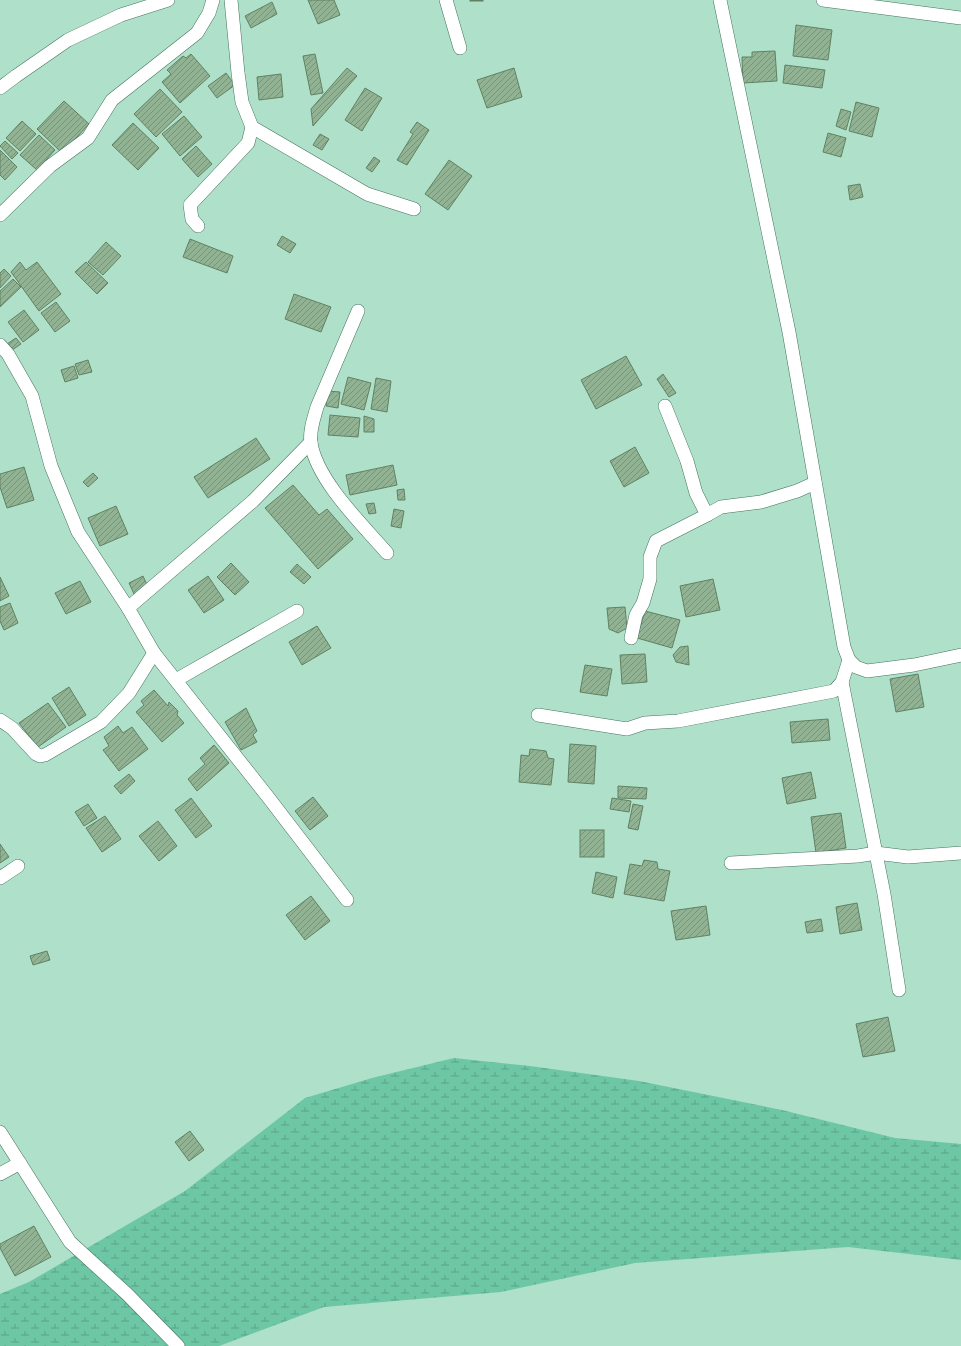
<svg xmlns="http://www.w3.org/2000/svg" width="961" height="1346" viewBox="0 0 961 1346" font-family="Lato,sans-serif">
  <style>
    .wetland { fill: url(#wetland-marsh) }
    .building { fill: url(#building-hatch); stroke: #608263 }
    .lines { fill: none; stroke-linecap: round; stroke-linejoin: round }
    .minor-casing { stroke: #457361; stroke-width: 14 }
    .minor { stroke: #fff; stroke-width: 13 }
  </style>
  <defs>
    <pattern id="wetland-marsh" width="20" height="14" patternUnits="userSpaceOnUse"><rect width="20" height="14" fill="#6dc7a5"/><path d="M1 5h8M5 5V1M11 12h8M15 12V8" fill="none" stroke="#5aa387"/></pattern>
    <pattern id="building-hatch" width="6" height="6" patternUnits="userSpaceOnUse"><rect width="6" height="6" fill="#91b393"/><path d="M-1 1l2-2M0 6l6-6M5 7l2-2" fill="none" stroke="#779379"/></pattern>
  </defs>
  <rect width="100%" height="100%" fill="#aee0ca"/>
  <path class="wetland" d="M454,1058L530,1066L639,1081L782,1110L895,1138L961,1144V1260L848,1247L635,1263L501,1292L324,1307L219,1346H0V1294L29,1282L185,1191L305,1098L372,1078Z"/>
  <g class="building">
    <path d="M308,0H334L340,15L318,24Z"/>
    <rect x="470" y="0" width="13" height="1"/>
    <path d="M272,2L277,14L251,28L245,16Z"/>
    <path d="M796,25L832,30L828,60L793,56Z"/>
    <path d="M775,51L777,81L743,83L742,57H752V52Z"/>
    <path d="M191,54L210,76L180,103L162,82L171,74L167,70L183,56L186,58Z"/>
    <path d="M315,54L323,93L311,95L303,56Z"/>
    <path d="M785,65L825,70L822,88L783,83Z"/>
    <path d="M347,68L357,76L313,126L311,109Z"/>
    <path d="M514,68L522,97L487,108L477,80Z"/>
    <path d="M226,73L235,85L217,98L208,86Z"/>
    <path d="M281,74L283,97L259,100L257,77Z"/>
    <path d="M365,88L382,98L362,131L345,120Z"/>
    <path d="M160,89L182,112L156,137L134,114Z"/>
    <path d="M64,101L89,124L62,153L37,129Z"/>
    <path d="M856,102L879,108L872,137L849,131Z"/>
    <path d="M841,109L851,112L846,130L836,126Z"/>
    <path d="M184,116L202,137L180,156L162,134Z"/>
    <path d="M22,121L36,134L20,151L6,138Z"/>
    <path d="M417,122L429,130L407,165L397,160L413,134L410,132Z"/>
    <path d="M133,123L159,148L138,170L112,145Z"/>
    <path d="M828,133L846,138L841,157L823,152Z"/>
    <path d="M320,134L329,139L322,150L313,145Z"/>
    <path d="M39,135L55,150L37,170L20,155Z"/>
    <path d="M5,141L18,153L12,159L0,146Z"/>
    <path d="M196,146L212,164L198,177L182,159Z"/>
    <path d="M0,150L17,167L5,180L0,175Z"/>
    <path d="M374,157L380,161L372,172L366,168Z"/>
    <path d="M449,160L472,176L448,210L425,194Z"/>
    <path d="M860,184L863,197L850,200L848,186Z"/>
    <path d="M282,236L296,244L290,253L277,245Z"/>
    <path d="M190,239L233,256L227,273L183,257Z"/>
    <path d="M106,242L121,256L103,275L88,262Z"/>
    <path d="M20,262L26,270L37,262L61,294L39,311L11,272Z"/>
    <path d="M86,262L108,283L97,294L75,272Z"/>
    <path d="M4,269L11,276L0,288V273Z"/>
    <path d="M13,279L21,287L0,307V291Z"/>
    <path d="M294,294L331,307L321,332L285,319Z"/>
    <path d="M56,302L70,321L55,332L41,313Z"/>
    <path d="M24,310L39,330L23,342L8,322Z"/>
    <path d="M16,338L21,344L9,352L4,346Z"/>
    <path d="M626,356L642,385L596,409L581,380Z"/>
    <path d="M88,360L92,372L79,375L75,364Z"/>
    <path d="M74,366L78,378L65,382L61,370Z"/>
    <path d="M663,374L676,393L669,397L657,379Z"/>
    <path d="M348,377L371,383L364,410L341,404Z"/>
    <path d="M376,378L391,381L387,412L371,409Z"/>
    <path d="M328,391L340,392L338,408L326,406Z"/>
    <path d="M330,415L360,418L358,437L328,435Z"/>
    <path d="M364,416L374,419V432H364Z"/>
    <path d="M256,438L270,459L208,498L194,477Z"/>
    <path d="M635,447L649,473L624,487L610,461Z"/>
    <path d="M393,465L397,485L350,495L346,475Z"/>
    <path d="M24,467L34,500L7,508L0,487V474Z"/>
    <path d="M93,473L98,478L88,487L83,482Z"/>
    <path d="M293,485L319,515L327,509L353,539L318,569L265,508Z"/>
    <path d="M404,489L405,500H398L397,490Z"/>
    <path d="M374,503L376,513L369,514L366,504Z"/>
    <path d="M116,506L128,534L100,546L88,518Z"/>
    <path d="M394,509L404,511L401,528L391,526Z"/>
    <path d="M231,563L249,582L235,595L217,577Z"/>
    <path d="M297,564L311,577L304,584L290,572Z"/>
    <path d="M143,576L148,587L134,594L129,583Z"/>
    <path d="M208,576L224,600L204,613L188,590Z"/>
    <path d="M0,577L9,596L0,601Z"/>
    <path d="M713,579L720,610L686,617L680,586Z"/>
    <path d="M80,581L91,602L66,614L55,593Z"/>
    <path d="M10,603L18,623L4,630L0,621V607Z"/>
    <path d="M625,607L627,628L618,633L609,629L607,608Z"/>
    <path d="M645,611L680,620L672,648L637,638Z"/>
    <path d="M317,626L331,648L302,665L289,642Z"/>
    <path d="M688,646L689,665L676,662L673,655L680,647Z"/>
    <path d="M645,654L647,682L622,684L620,655Z"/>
    <path d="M585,665L612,669L607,696L580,692Z"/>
    <path d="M918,674L924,707L896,712L890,679Z"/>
    <path d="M69,687L86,715L69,726L52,698Z"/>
    <path d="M154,690L168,706L169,702L178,711L177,715L184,723L162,742L136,712L144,705L141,701Z"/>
    <path d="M48,703L66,727L38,747L19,723Z"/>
    <path d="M246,708L257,731L253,735L257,742L241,750L225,722Z"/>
    <path d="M828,719L830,740L792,743L790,722Z"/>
    <path d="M118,726L123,733L132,727L148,749L119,771L103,750L109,746L104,737Z"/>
    <path d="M570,744L596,746L594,784L568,782Z"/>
    <path d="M214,745L229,763L197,791L188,779L205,764L200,758Z"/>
    <path d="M530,749L546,751L548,758L554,759L551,785L519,782L521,755L529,756Z"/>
    <path d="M811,772L816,798L787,804L782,778Z"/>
    <path d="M129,774L135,781L121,794L114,786Z"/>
    <path d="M618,786L647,788L646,799L618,798Z"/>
    <path d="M313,797L328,816L310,830L295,811Z"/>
    <path d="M191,798L212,826L196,838L175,810Z"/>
    <path d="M612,798L631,801L629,812L610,809Z"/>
    <path d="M88,804L97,818L84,826L75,812Z"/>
    <path d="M633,804L643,806L638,830L628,828Z"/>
    <path d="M841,813L846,848L816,853L811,817Z"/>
    <path d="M105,816L121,839L102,852L86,828Z"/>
    <path d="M158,821L177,846L159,861L139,836Z"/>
    <rect x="580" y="830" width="24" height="27"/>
    <path d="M0,844L9,857L0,863Z"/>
    <path d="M644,860L657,862L658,869L670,871L664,901L624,894L630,864L642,866Z"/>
    <path d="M596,872L617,877L613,898L592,893Z"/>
    <path d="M311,896L330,921L305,940L286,915Z"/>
    <path d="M857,903L862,930L840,934L836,907Z"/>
    <path d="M706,906L710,935L676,940L671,911Z"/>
    <path d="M821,919L823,931L807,933L805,922Z"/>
    <path d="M47,951L50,960L33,965L30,956Z"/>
    <path d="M888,1017L895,1051L863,1057L856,1024Z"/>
    <path d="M190,1131L204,1150L189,1161L175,1142Z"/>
    <path d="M34,1226L51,1257L15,1276L0,1248V1244Z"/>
  </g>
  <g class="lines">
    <defs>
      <g id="minor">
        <path d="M446,0L460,48"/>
        <path d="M720,0L789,332L844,647L849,660L856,667L867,671L914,665L961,655"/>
        <path d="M823,0L961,18"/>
        <path d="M0,88L16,76L68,40L121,15L168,0"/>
        <path d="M252,127L367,194L414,209"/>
        <path d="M0,215L50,166L88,138L112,100L197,33L209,13L213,0"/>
        <path d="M198,226L192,219L190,205L248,143L252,127L242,102L238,73L231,0"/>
        <path d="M358,311L317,407C314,418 309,431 311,443C317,481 362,524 387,553"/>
        <path d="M0,345L8,354L32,396L51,466L78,532L128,608L154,653L268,797L347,900"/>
        <path d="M665,406L687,461L696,493L707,515L721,507L761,502L797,491L815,483"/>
        <path d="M128,608L253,501L311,442"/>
        <path d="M631,638L636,615L643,603L650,579V557L656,541L707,515"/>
        <path d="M176,680L297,611"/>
        <path d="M842,682L884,894L899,990"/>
        <path d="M538,715L627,729L645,723L678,721L834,691L842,682L849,660"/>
        <path d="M0,720L12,728L36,754L40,756L45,755L101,722L129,693L154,653"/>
        <path d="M731,863L858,856L876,853L908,857L961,853"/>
        <path d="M0,878L18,866"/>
        <path d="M0,1132L70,1242L127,1294L178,1346"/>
        <path d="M0,1174L20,1163"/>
      </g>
    </defs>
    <use href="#minor" class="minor-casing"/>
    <use href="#minor" class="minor"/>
  </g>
</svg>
